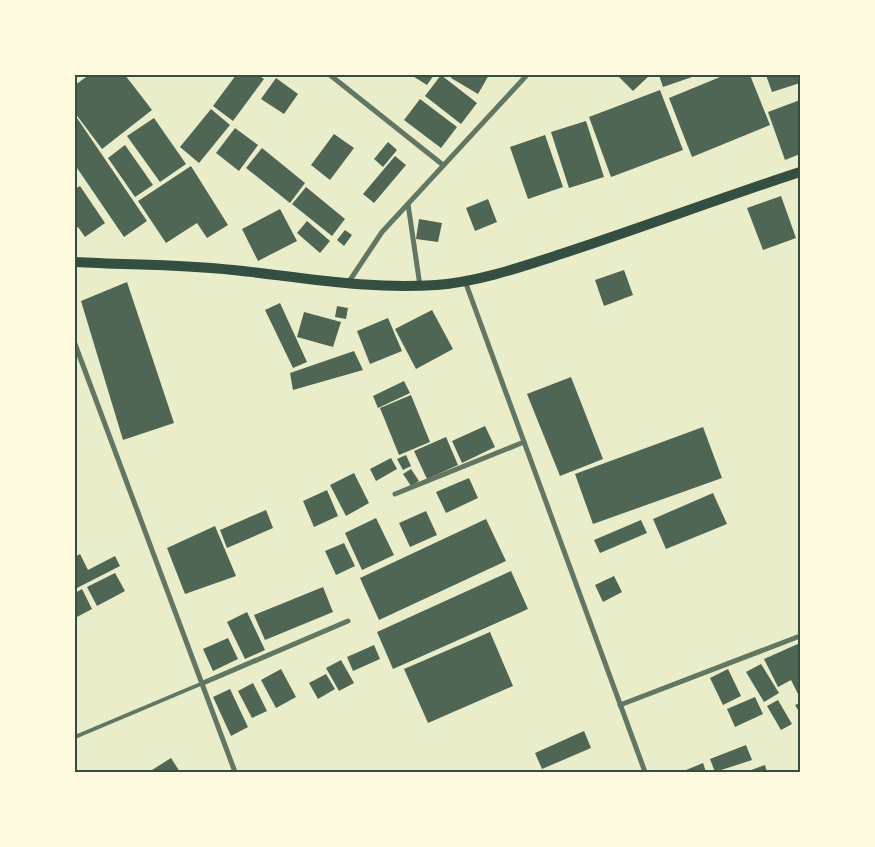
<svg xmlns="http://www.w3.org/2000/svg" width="875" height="847" viewBox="0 0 875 847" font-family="'Fira Sans Condensed',sans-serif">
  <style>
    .building { fill: #4f6655 }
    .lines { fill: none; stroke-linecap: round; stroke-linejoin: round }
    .service { stroke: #617663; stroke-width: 4 }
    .minor { stroke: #617663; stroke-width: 5 }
    .secondary { stroke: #344e41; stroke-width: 10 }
    .neatline { fill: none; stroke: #344e41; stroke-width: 2 }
  </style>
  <rect width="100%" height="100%" fill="#e9edc9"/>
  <g class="building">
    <path d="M89,75H125L152,110L102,149L75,113V85Z"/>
    <path d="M236,75H258L264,79L233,121L213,106Z"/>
    <path d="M411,75H434L427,85Z"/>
    <path d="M441,75L477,103L461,124L425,96Z"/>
    <path d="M452,75H489L478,94L451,78Z"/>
    <path d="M617,75H650L633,91Z"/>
    <path d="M659,75H692V77L663,87Z"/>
    <path d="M725,75H750L770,125L692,157L669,98Z"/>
    <path d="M766,75H800V83L772,92Z"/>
    <path d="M276,78L298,94L284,114L261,99Z"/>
    <path d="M660,90L683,150L611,177L589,117Z"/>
    <path d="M420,99L457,127L441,148L404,120Z"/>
    <path d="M800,100V154L785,160L768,112Z"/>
    <path d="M211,109L230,125L199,163L180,147Z"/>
    <path d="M75,115L147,221L124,237L75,165Z"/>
    <path d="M154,118L186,164L160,182L127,136Z"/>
    <path d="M586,121L604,177L569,188L551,132Z"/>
    <path d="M235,128L258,145L239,171L216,153Z"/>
    <path d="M334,134L354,148L330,180L311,165Z"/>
    <path d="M545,135L563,187L528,199L510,147Z"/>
    <path d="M388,142L397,150L383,167L374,159Z"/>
    <path d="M125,145L153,185L135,197L108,158Z"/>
    <path d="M262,148L305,183L290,203L246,168Z"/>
    <path d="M395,156L406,165L374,203L363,194Z"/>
    <path d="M191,166L228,225L207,238L197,223L166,243L138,201Z"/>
    <path d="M80,186L105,223L85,237L78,227L75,228V189Z"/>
    <path d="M306,187L345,219L332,236L292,204Z"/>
    <path d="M781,196L796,238L763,250L747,208Z"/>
    <path d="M488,199L497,222L475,231L466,208Z"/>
    <path d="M280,209L297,241L258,261L242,229Z"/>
    <path d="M419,219L442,223L438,242L416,239Z"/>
    <path d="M307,221L330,241L320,253L297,233Z"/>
    <path d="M345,230L352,235L344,246L337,240Z"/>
    <path d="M624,270L633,295L604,306L595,280Z"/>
    <path d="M127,282L174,423L123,440L81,301Z"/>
    <path d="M280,303L307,362L293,368L265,310Z"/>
    <path d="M337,306L348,308L346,319L335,317Z"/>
    <path d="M432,310L453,349L416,369L395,329Z"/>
    <path d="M304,312L341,322L333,347L297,337Z"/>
    <path d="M388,318L402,351L370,364L357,331Z"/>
    <path d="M354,351L363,370L293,390L290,373Z"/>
    <path d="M571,377L603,459L560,476L527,394Z"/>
    <path d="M404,381L410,393L378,408L373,396Z"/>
    <path d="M411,395L430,442L399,455L380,408Z"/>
    <path d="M485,426L495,447L462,463L452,441Z"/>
    <path d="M703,427L722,478L593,524L575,474Z"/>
    <path d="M446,437L458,465L427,479L414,451Z"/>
    <path d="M406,455L411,466L403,470L397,459Z"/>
    <path d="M391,458L397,469L376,481L370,469Z"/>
    <path d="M411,469L419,481L411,486L403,474Z"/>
    <path d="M354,473L369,503L346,516L330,485Z"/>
    <path d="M469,478L478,498L446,513L436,492Z"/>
    <path d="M327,490L338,516L314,527L303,501Z"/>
    <path d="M713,493L727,524L666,549L653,519Z"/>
    <path d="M266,510L273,528L227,548L220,530Z"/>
    <path d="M426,511L437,535L410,547L399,523Z"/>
    <path d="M376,518L394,555L362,570L345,533Z"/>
    <path d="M486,519L506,561L379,620L360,578Z"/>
    <path d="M641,520L647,533L600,553L594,540Z"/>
    <path d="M215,526L236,576L185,594L167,548Z"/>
    <path d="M344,543L355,566L336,575L325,551Z"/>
    <path d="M80,554L88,570L115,556L120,566L77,588L75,583V557Z"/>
    <path d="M511,571L528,609L393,669L377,632Z"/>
    <path d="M115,573L125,591L97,606L87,587Z"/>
    <path d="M614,576L622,592L603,602L595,585Z"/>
    <path d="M323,587L333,612L265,640L254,615Z"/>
    <path d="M82,589L92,609L75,618V593Z"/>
    <path d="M247,612L265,650L245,659L227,622Z"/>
    <path d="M490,632L513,686L428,723L404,669Z"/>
    <path d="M228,638L238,659L213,671L203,649Z"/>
    <path d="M800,643V698L791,680L778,687L764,659Z"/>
    <path d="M374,645L380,659L353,671L347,657Z"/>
    <path d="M341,660L354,683L339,691L326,668Z"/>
    <path d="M761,664L779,693L764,702L746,672Z"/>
    <path d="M281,669L296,697L276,708L261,680Z"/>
    <path d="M728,669L741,696L723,705L710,678Z"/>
    <path d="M326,674L335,689L318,699L309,683Z"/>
    <path d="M253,683L267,711L252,718L238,691Z"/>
    <path d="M230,689L248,727L231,736L213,697Z"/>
    <path d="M755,697L763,714L735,727L727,709Z"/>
    <path d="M778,700L792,724L781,730L767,706Z"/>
    <path d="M800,703V713L795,705Z"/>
    <path d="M584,731L591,748L542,769L535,753Z"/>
    <path d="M746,745L752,760L715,772L710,759Z"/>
    <path d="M171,758L180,772H154L152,770Z"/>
    <path d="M703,763L706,772H687L686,770Z"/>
    <path d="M765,765L767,772H746Z"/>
  </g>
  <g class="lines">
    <path class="service" d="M75,737L203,683"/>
    <g class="minor">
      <path d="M330,75L443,165"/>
      <path d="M408,204L420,286"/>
      <path d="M465,281L645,772"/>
      <path d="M348,283L382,232L527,75"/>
      <path d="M75,344L235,772"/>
      <path d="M395,494L524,442"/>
      <path d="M203,683L348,621"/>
      <path d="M620,705L800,636"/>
    </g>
    <path class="secondary" d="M75,262C127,265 181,264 233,270C301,277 368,290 436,285C478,282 521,267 561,254C641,228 720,198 800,172"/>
  </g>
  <rect width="875" height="847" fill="none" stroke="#fefae0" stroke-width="152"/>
  <rect x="76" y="76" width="723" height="695" class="neatline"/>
</svg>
